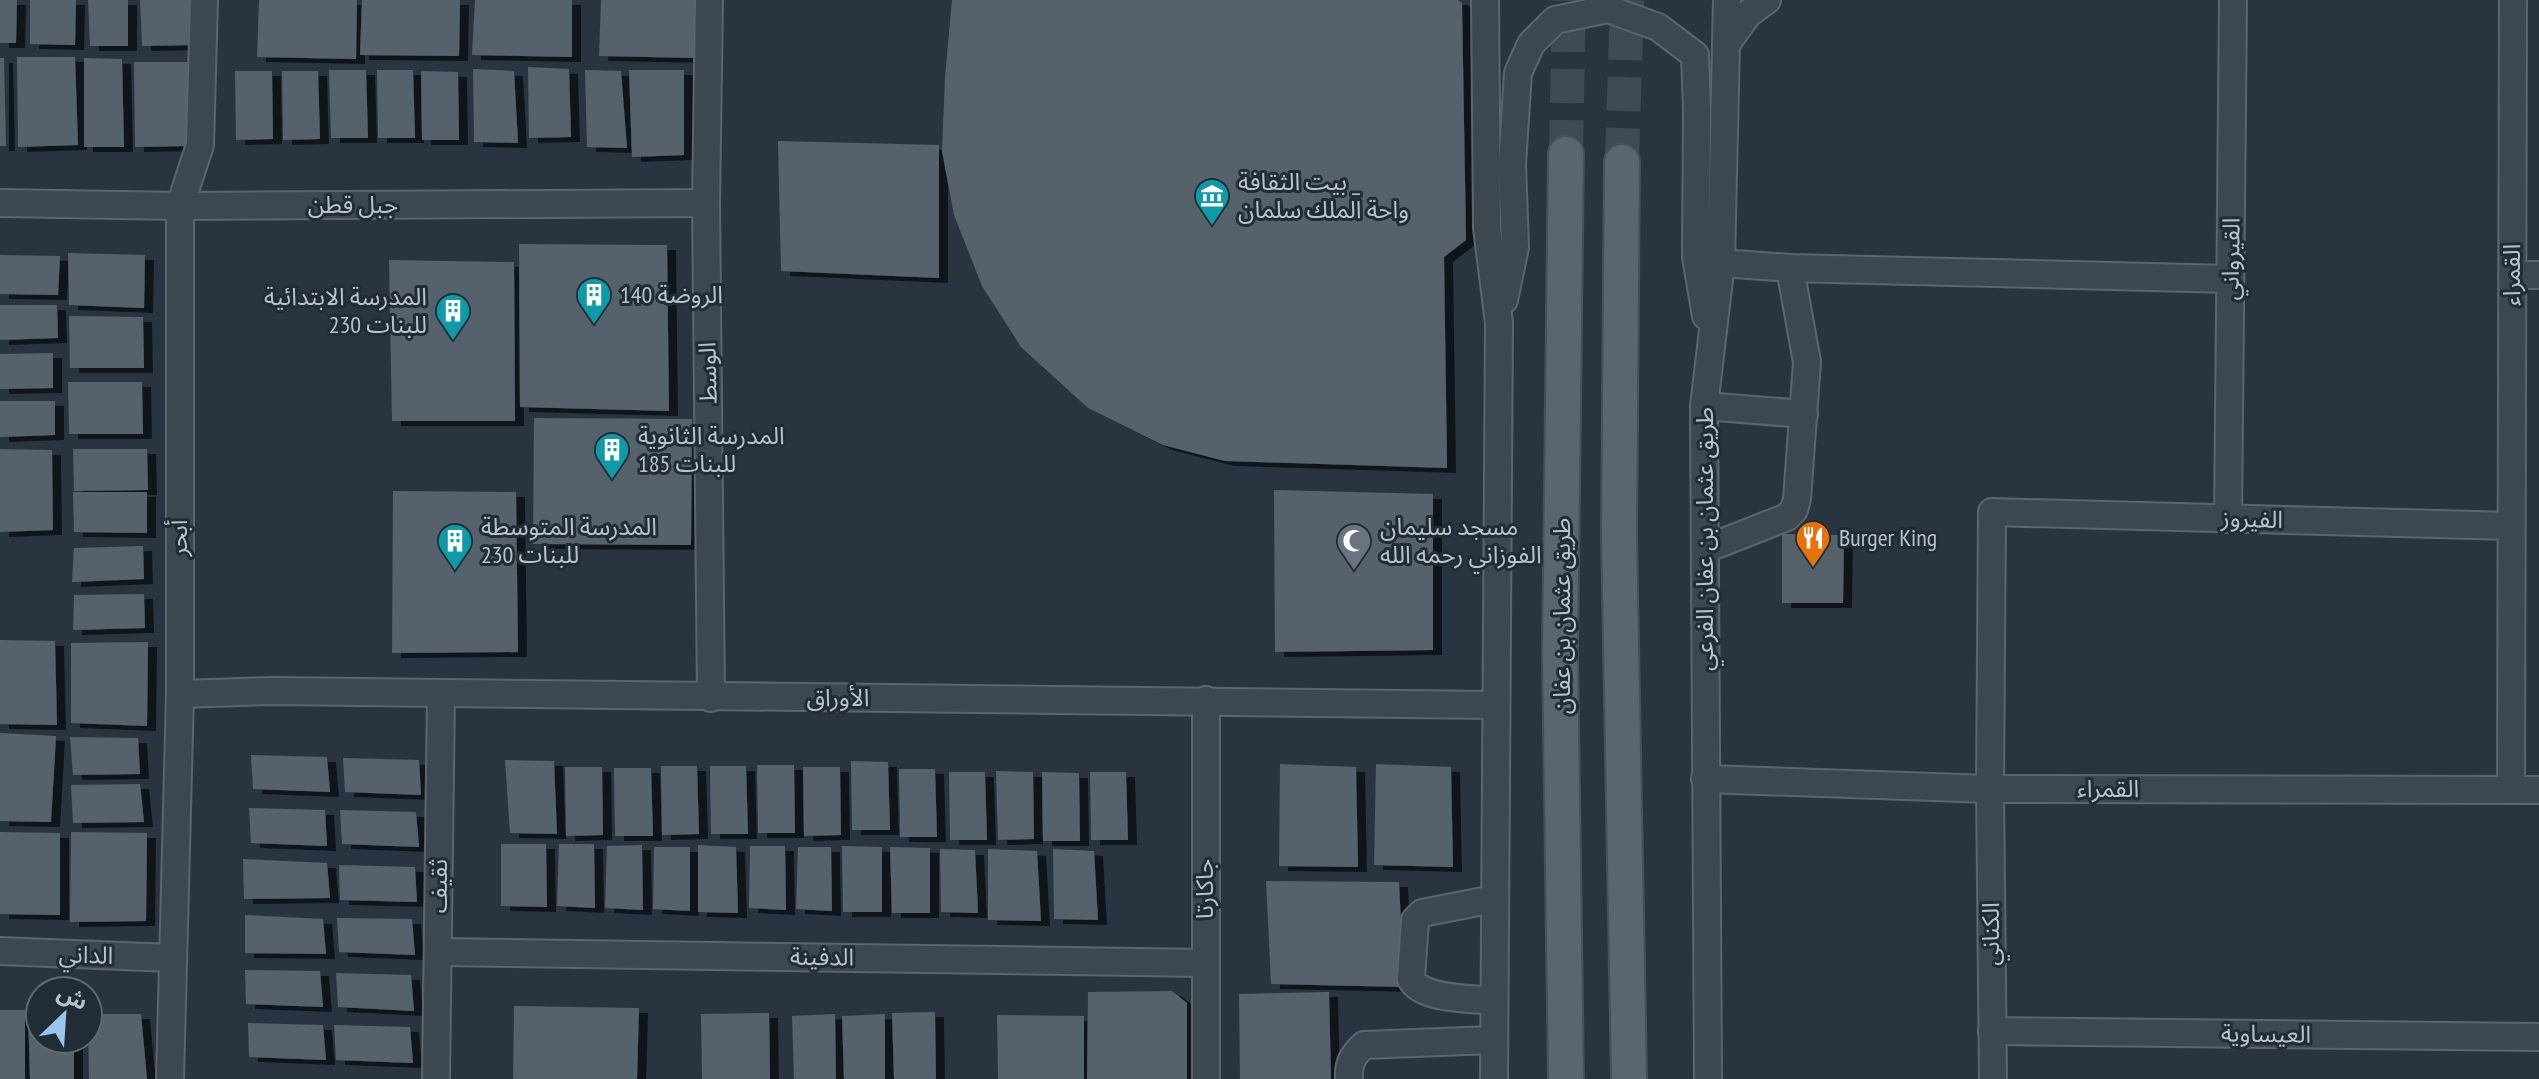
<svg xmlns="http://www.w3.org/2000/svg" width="2539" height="1079" viewBox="0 0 2539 1079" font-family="'PT Sans Narrow','Noto Sans Arabic',sans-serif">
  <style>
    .building { fill: #54626c; filter: url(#shadow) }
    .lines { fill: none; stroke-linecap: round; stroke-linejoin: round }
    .major-tunnel { stroke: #3e4a55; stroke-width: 34; stroke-dasharray: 34 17; stroke-linecap: butt }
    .minor-casing { stroke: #5a656d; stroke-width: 30 }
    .major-casing { stroke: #465059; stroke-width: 38 }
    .minor { stroke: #3c4750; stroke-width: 26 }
    .major { stroke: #5a666f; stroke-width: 34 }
    .labels { text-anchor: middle; stroke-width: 6; stroke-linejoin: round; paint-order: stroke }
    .poi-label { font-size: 24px; fill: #b9c2ca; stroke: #212c35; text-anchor: start }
    .street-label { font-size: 24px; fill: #b9c2ca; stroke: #212c35 }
  </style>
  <defs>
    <filter id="shadow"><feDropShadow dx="9" dy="5" stdDeviation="0" flood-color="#0009"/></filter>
  </defs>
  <rect width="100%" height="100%" fill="#283540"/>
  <g class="building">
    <path d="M0,0H17L16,43H0Z"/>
    <path d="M30,0H76L75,45L30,44Z"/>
    <path d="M88,0H128V46H90Z"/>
    <path d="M140,0H190L192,45L142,46Z"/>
    <path d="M259,0H357L356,59L257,57Z"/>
    <path d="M362,0H460L459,56L360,55Z"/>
    <path d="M475,0H572V57L472,55Z"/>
    <path d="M601,0H699L698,58L599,56Z"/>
    <path d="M952,0H1458L1462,3L1466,240L1444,257L1447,468L1225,461L1163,445L1088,408L1021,347L982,286L954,215L942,151L945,77Z"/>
    <path d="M17,57H75L78,145L18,147Z"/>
    <path d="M0,58H4L6,146H0Z"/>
    <path d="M84,58L122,59L124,147H84Z"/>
    <path d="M134,62H190L189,146L135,147Z"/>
    <path d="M528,67L569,69L571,137L529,138Z"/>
    <path d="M473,69L514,71L518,143L474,142Z"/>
    <path d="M329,70H366L368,138H331Z"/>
    <path d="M377,70H413L415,138H378Z"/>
    <path d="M585,70L621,71L627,148L587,147Z"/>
    <path d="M629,70H684V155L632,157Z"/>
    <path d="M235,71H272L273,139L236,140Z"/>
    <path d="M282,71H318L320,139L283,140Z"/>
    <path d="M421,71L458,72L459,140H422Z"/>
    <path d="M778,141L939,145V278L781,271Z"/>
    <path d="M519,244L667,245L669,411L520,407Z"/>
    <path d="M68,253L145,255L144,308L69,305Z"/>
    <path d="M0,255L60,256L58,295L0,294Z"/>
    <path d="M389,260L514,262L515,421H392Z"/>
    <path d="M0,305H57L58,338L0,340Z"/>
    <path d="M69,316L143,317L144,368H70Z"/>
    <path d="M53,353V388L0,389V354Z"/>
    <path d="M68,382H142L143,434H69Z"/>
    <path d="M0,401H55V435L0,437Z"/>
    <path d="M534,418L692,419L691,545L533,544Z"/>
    <path d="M0,449L52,450L53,530L0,532Z"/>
    <path d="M73,449H147L148,490L74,491Z"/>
    <path d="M1274,490L1433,494V650L1275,652Z"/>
    <path d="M393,491L516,492L518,652L392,653Z"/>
    <path d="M73,492H147V533L74,532Z"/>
    <path d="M1782,534L1844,535L1843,603H1782Z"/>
    <path d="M143,546L144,579L72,582L74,548Z"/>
    <path d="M144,594L145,628L73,630L74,595Z"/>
    <path d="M0,640L55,641L57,725L0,724Z"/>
    <path d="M148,642L147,726L71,723V643Z"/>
    <path d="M0,733L56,736L51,822L0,821Z"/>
    <path d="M70,737L138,738L140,774L73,775Z"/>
    <path d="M251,755L327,757L330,792L253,789Z"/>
    <path d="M343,758L419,760L421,795L345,792Z"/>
    <path d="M505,760L554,761L557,834L510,833Z"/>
    <path d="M851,761L888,762L890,830H852Z"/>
    <path d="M1280,764L1356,767L1358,867L1279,866Z"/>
    <path d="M1376,764L1451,767L1453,867L1374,865Z"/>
    <path d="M757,765H794L795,833H758Z"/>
    <path d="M661,766H697L699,834L662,835Z"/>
    <path d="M710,766H746L748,834H711Z"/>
    <path d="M565,767H602L603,835L566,836Z"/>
    <path d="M803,767H840L841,835L804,836Z"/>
    <path d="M614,768H651L653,836H615Z"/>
    <path d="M899,769H935L937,837H900Z"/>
    <path d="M996,771L1033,772L1034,839L998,840Z"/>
    <path d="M949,772H985L987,840H950Z"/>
    <path d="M1042,772L1079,773L1080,841H1043Z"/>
    <path d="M1090,772H1126L1128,840H1091Z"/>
    <path d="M140,784L144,822L73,823L71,785Z"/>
    <path d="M249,808L325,810L327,846L251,843Z"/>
    <path d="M340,810L416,812L419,847L342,844Z"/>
    <path d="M0,832L60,833V915L0,914Z"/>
    <path d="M71,832L147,833L146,921L70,922Z"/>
    <path d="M501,844H546L547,907L501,906Z"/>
    <path d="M559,844H594L595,908L557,906Z"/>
    <path d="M642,845L643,910L605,908L607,846Z"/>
    <path d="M698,845L736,847L738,913L698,912Z"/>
    <path d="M750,846H785L786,910L749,908Z"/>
    <path d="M842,846L882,847V912H843Z"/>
    <path d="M654,847H690V911L653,909Z"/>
    <path d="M798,847H831L832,911L796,909Z"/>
    <path d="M890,847L930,848V913H892Z"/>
    <path d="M940,849L975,850L978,913L941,912Z"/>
    <path d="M988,849L1037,851L1041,921L988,920Z"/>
    <path d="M1053,849L1094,851L1098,920L1054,919Z"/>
    <path d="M243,859L327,863L330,898L244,899Z"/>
    <path d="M339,865L415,867L417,902L340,900Z"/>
    <path d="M1266,881L1399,882L1404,987L1271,984Z"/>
    <path d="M245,915L323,919L326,954L245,953Z"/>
    <path d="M337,918L412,919L415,955L339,952Z"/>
    <path d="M245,970L320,971L323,1007L246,1004Z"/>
    <path d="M336,973L411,975L414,1011L338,1007Z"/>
    <path d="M1172,991L1187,1003V1079H1087L1088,992Z"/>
    <path d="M1329,992L1331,1079H1240L1239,994Z"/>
    <path d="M514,1006L639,1008L637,1079H513Z"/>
    <path d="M28,1009H40V1039H74V1079H30Z"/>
    <rect x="0" y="1010" width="25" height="69"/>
    <path d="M935,1012L936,1079H894L892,1013Z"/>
    <path d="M769,1013L770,1079H702L701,1014Z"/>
    <path d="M88,1014H141L147,1079H89Z"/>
    <path d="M835,1014L836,1079H794L792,1016Z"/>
    <path d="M885,1014V1079H844L842,1016Z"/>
    <path d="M997,1015L1084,1016V1079H998Z"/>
    <path d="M248,1023L323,1025L326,1060L249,1057Z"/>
    <path d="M334,1025L410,1027L413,1063L336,1060Z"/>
  </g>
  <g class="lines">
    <g class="major-tunnel">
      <path d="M1566,154L1569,0"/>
      <path d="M1622,162L1627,0"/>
    </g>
    <defs>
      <g id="minor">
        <path d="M709,0L706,203L711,698"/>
        <path d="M1485,0L1487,228L1499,323L1494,1079"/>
        <path d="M1727,43L1748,14L1767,0"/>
        <path d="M0,203L180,206L706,203"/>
        <path d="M1721,263L1790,268L2230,279"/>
        <path d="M2512,275H2539"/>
        <path d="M1504,300L1515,247L1512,164L1518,73L1531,44L1555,20L1608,9L1658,27L1695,55L1697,111L1696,257L1706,316"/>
        <path d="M1704,406L1804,414"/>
        <path d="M2228,519L2233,0"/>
        <path d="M1706,549L1787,517L1794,510L1797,499L1807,362L1790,268"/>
        <path d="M180,694L273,691L1495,705"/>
        <path d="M1705,779L1990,789L2539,790"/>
        <path d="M2511,789L2513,0"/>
        <path d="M0,951L172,958"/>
        <path d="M439,952L1204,963"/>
        <path d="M1493,1001C1470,998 1422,1000 1411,979L1415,920L1422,913L1494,899"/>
        <path d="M1992,1031L2539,1037"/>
        <path d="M170,1079L180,694V206L200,145L204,0"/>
        <path d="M436,1079L441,693"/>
        <path d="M1206,1079V700"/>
        <path d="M1349,1079C1348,1063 1353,1055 1364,1045L1493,1040"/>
        <path d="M1708,1079L1704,406L1721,263L1727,0"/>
        <path d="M1993,1079L1990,789L1992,512L2511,526"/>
      </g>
      <g id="major">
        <path d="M1622,162L1619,534L1629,1079"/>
        <path d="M1566,1079L1560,653L1566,154"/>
      </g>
    </defs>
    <use href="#minor" class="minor-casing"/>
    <use href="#major" class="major-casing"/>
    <use href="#minor" class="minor"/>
    <use href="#major" class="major"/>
  </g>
  <defs>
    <symbol id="museum-pin" viewBox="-11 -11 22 30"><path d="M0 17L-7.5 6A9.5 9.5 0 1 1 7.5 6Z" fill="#0f9aa8" stroke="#212c35"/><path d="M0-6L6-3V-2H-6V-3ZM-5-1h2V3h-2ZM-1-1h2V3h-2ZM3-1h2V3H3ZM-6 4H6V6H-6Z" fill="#fff"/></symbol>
    <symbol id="building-pin" viewBox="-11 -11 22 30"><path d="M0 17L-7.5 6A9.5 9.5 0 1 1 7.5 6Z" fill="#0f9aa8" stroke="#212c35"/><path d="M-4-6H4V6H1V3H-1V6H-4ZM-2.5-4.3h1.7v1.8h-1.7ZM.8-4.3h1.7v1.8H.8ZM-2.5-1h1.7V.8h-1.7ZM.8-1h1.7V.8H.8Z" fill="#fff"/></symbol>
    <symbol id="restaurant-pin" viewBox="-11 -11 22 30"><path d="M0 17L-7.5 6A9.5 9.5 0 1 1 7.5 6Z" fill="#e8710a" stroke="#212c35"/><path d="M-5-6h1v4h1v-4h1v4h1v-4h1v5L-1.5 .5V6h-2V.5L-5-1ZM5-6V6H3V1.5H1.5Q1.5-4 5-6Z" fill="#fff"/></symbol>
    <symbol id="mosque-pin" viewBox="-11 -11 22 30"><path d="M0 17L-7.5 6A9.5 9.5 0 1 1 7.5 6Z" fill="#6b7280" stroke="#212c35"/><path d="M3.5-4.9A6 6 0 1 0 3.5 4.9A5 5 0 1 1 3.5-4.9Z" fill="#fff"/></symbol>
  </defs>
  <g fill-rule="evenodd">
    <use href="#museum-pin" x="1192" y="176" width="40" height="54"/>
    <use href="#building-pin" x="574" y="275" width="40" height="54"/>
    <use href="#building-pin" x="433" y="291" width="40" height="54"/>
    <use href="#building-pin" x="592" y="430" width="40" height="54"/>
    <use href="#restaurant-pin" x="1793" y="518" width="40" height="54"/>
    <use href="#building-pin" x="435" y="521" width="40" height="54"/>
    <use href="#mosque-pin" x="1334" y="521" width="40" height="54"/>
  </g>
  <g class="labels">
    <g class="poi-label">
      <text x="1238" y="190">بيت الثقافة _<tspan x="1238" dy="28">واحة الملك سلمان</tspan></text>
      <text x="620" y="303">الروضة 140</text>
      <text x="427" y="305" text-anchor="end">المدرسة الابتدائية<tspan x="427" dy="28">230 للبنات</tspan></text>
      <text x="638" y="444">المدرسة الثانوية<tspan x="638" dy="28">185 للبنات</tspan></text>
      <text x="481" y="535">المدرسة المتوسطة<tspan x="481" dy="28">230 للبنات</tspan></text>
      <text x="1380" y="535">مسجد سليمان<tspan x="1380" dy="28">الفوزاني رحمه الله</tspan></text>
      <text x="1839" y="546">Burger King</text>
    </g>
    <g class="street-label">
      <text x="353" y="213">جبل قطن</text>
      <text transform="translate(2231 259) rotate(-89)" y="8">القيرواني</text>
      <text transform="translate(2512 275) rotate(-90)" y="8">القمراء</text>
      <text transform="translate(708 373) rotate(-91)" y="8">الوسط</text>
      <text transform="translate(2252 519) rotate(2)" y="8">الفيروز</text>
      <text transform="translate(179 538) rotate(-90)" y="8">أبحر</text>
      <text transform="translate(1705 539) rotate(-90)" y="8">طريق عثمان بن عفان الفرعي</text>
      <text transform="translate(1562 616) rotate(-90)" y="8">طريق عثمان بن عفان</text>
      <text x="838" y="706">الأوراق</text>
      <text x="2108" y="797">القمراء</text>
      <text transform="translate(439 886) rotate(-90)" y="8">ثقيف</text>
      <text transform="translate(1205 889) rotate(-90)" y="8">جاكارتا</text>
      <text transform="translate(1991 934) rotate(-90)" y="8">الكناني</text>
      <text transform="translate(86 955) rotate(2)" y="8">الداني</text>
      <text transform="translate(822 957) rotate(1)" y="8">الدفينة</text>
      <text transform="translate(2266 1034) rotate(1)" y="8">العيساوية</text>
    </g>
  </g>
  <g transform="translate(64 1015) rotate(25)"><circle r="38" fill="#212c35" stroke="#5e6871" stroke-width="2"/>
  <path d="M0-6L14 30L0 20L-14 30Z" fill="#97c6f1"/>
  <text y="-12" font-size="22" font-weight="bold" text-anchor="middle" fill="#b9c2ca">ش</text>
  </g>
</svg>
